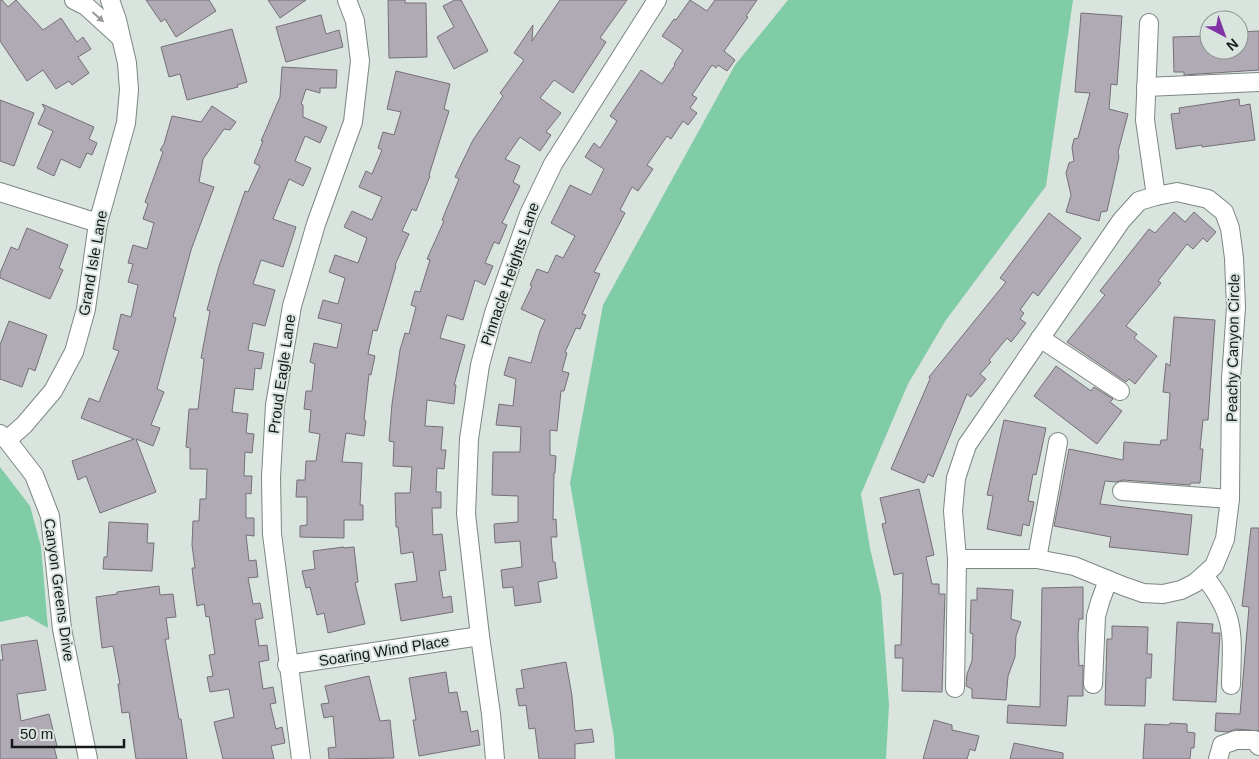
<svg xmlns="http://www.w3.org/2000/svg" width="1259" height="759" viewBox="0 0 1259 759" font-family="Helvetica,sans-serif">
  <style>
    .green { fill: #80cca6 }
    .building { fill: #b0aab4; stroke: #756f78 }
    .lines { fill: none; stroke-linecap: round; stroke-linejoin: round }
    .minor-casing { stroke: #7c8781; stroke-width: 20 }
    .minor { stroke: #fff; stroke-width: 18 }
    .oneway { fill: #969897 }
    .labels { text-anchor: middle; stroke-width: 4; stroke-linejoin: round; paint-order: stroke }
    .street-label { font-size: 15px; fill: #151917; stroke: #d9e4de }
  </style>
  <rect width="100%" height="100%" fill="#d9e4de"/>
  <g class="green">
    <path d="M788,0H1073L1046,186L946,320L908,384L861,494L870,548L881,596L889,705L886,759H615L614,738L570,483L603,305L735,65Z"/>
    <path d="M0,467L30,506L41,547L48,628L27,616L0,622Z"/>
  </g>
  <g class="building">
    <path d="M0,0H2L8,7L16,0L43,30L61,18L77,42L83,37L91,49L78,57L89,73L72,85L69,81L56,89L43,70L27,81L0,41Z"/>
    <path d="M146,0H209L216,11L176,37L165,19L161,22Z"/>
    <path d="M268,0H306L280,18Z"/>
    <path d="M388,0H405V3H426L427,57L389,58Z"/>
    <path d="M455,0H461L488,51L454,69L437,37L454,27L443,6Z"/>
    <path d="M560,0H627L600,38L606,42L573,93L554,80L540,98L561,113L546,132L551,135L540,151L520,137L505,159L520,166L513,182L520,186L502,223L507,225L499,244L494,242L485,263L493,266L485,285L475,280L463,320L447,315L440,338L465,345L454,385H456L454,404L427,400L425,426L443,427L441,450H446L444,469L437,468L436,492H441V508H432L433,535L442,534L446,570L439,571L443,598L451,596L453,612L401,621L395,584L417,581L413,552L401,554L398,527H396L395,493H410L412,467L393,466L394,442L389,441L392,404L400,350L405,333L409,334L416,307L411,305L415,291L420,292L430,260L427,259L444,221L442,220L459,179L455,177L473,140L503,96L500,93L524,60L514,53L533,25L532,41Z"/>
    <path d="M690,0L707,11L715,0H757L746,16L748,17L724,51L735,60L727,71L718,65L716,68L712,65L692,95L697,98L690,108L697,113L688,125L683,121L671,139L667,136L647,165L653,169L638,191L632,187L620,210L625,213L594,272L600,274L582,314L586,315L580,329L576,328L565,352L567,353L562,371L569,373L564,391H561L557,431L550,430V455L556,456L555,473H554L553,520L556,519L557,537H551L553,562H555L557,578L538,582L541,602L515,606L513,587L503,588L501,570L522,567L520,541L495,543L494,524L518,522V496L492,495L493,452H520L521,427L496,425L499,404L513,406L516,379L504,375L509,357L531,363L540,331L545,320L521,309L532,286L530,285L537,269L548,273L556,255L563,258L575,236L551,223L570,185L591,195L604,169L585,157L594,143L600,148L617,121L610,116L641,70L662,84L675,65L674,64L683,50L662,36L674,19L676,20Z"/>
    <path d="M1081,13L1122,16L1117,85L1111,84L1109,109L1128,114L1118,152L1119,157L1107,211L1101,212L1099,221L1066,212L1071,195L1066,173L1069,163L1074,161L1072,148L1074,139L1078,138L1090,93L1075,92Z"/>
    <path d="M321,15L326,34L339,30L343,47L286,62L276,27Z"/>
    <path d="M232,29L247,82L237,85L238,87L187,100L180,74L169,77L161,47Z"/>
    <path d="M1259,31V70L1184,75V72H1174L1173,37L1209,36V50H1239V32Z"/>
    <path d="M282,67L337,70L336,88H320V93L306,89L301,104L303,105V117L327,127L320,143L305,136L295,161L311,168L303,186L289,179L273,219L296,227L283,267L261,260L253,284L275,290L265,326L253,323L248,350L264,353L261,369L255,368L253,390L235,388L232,412L248,414L246,433L254,434L252,453L245,452L244,476H252L251,494L246,493V518H254V536L246,535L249,561L256,560L258,577L248,578L253,604L260,603L263,618L255,620L259,646L267,645L269,660L259,662L263,689L273,687L276,703L270,704L276,729L282,727L285,743L271,746L274,759H223L214,722L234,717L229,689L210,692L207,677L213,676L209,655L215,654L209,616L206,617L204,604L197,606L193,577L192,568H195L192,545L193,521H199L200,499H206L207,469H190V448L186,447L189,409H198L204,359L201,358L210,311L207,310L219,266L245,191L248,192L260,166L254,163L263,141H261L280,97Z"/>
    <path d="M396,71L450,84L444,109L449,111L429,175L430,176L416,211L412,209L402,231L409,234L395,265L396,266L377,331L373,330L368,354L375,356L371,375L369,374L364,420L366,421L364,436L346,433L342,462L362,463L360,505H363V520H344V538L300,537V526L307,525V497H296L297,480H305L306,461H316L320,434L309,432L311,410L304,409L306,391H312L315,364L310,362L314,343L337,348L342,324L318,318L323,300L338,304L345,278L329,272L335,255L358,263L367,238L344,227L352,211L372,220L382,197L359,187L366,171L372,174L382,150L378,148L383,132L394,135L401,112L387,109Z"/>
    <path d="M1239,99L1240,106L1250,104L1255,140L1202,147V145L1176,149L1171,114L1180,113L1179,108Z"/>
    <path d="M0,100L34,113L14,166L0,161Z"/>
    <path d="M42,104L94,127L89,139L97,143L92,155L87,153L80,168L61,159L54,176L37,168L53,131L38,124L45,109Z"/>
    <path d="M212,106L236,122L230,130L224,129L203,159L199,182L214,187L191,250L173,317L176,318L157,389L164,392L151,425L160,428L153,446L136,439L156,492L100,513L86,476L78,480L72,461L134,439L81,418L89,398L99,402L119,351L113,349L121,314L131,317L138,285L128,282L133,264L128,263L133,245L147,249L154,223L143,219L148,204L145,202L163,152L160,150L164,144L172,116L201,122Z"/>
    <path d="M1174,212L1185,222L1194,212L1216,232L1207,242L1203,238L1193,249L1187,244L1158,281L1161,283L1126,326L1137,334L1134,338L1157,356L1135,384L1129,379L1126,382L1067,342L1105,295L1100,291L1149,229L1155,233Z"/>
    <path d="M1049,213L1081,238L1038,296L1033,292L1020,310L1024,313L1020,319L1026,323L1011,342L1007,338L989,360L991,362L980,374L986,379L971,397L967,394L933,477L928,474L924,483L891,469L930,379L929,377L1006,282L1000,278Z"/>
    <path d="M27,228L68,245L59,268L63,270L50,299L0,278V273L11,247L18,250Z"/>
    <path d="M1174,317L1215,320L1208,420H1203L1200,449H1203L1200,483H1191L1190,485L1123,480L1116,482L1105,481L1100,504L1192,515L1188,555L1109,547L1111,537L1054,526L1069,449L1123,460L1124,442L1160,445L1161,440H1167L1170,393L1163,392L1166,363L1170,366Z"/>
    <path d="M9,321L47,335L35,371L29,368L22,387L0,379V345Z"/>
    <path d="M1056,366L1091,391L1094,387L1113,399L1110,402L1122,411L1097,444L1034,396Z"/>
    <path d="M1004,420L1046,428L1036,475L1033,474L1028,501L1034,502L1029,526L1023,524L1021,536L987,529L993,496L987,495Z"/>
    <path d="M919,489L934,555L926,557L932,584H939V594H945L942,692L902,691L903,658H895V645H901L903,573L894,575L882,524L886,523L880,498Z"/>
    <path d="M109,522L148,524L147,543H154L152,571L103,569L104,557H107Z"/>
    <path d="M1251,528H1259V731L1236,729L1228,732L1215,731L1216,713L1240,714L1249,607L1242,606Z"/>
    <path d="M344,547V548L354,547L358,582L355,583L365,624L328,633L324,613L317,615L310,587L306,588L302,571L315,569L313,551Z"/>
    <path d="M159,586L160,595L173,594L176,617L166,618L169,639H165L179,719H181L187,759H136L129,712L122,713L118,684H120L113,646L102,648L96,597L117,594V592Z"/>
    <path d="M1083,587V619H1079L1078,636L1079,666L1083,665V696H1068L1066,726L1007,723L1008,705L1040,707L1042,588Z"/>
    <path d="M977,588L1013,590L1011,619L1021,622L1016,636L1015,657L1008,676L1006,700L972,698V689L966,686L967,674L972,661L973,634L970,633L971,600H977Z"/>
    <path d="M1177,622L1213,624L1212,633H1220L1216,702L1173,700Z"/>
    <path d="M1112,626L1148,627L1147,654H1152L1151,678H1146L1145,706L1105,705L1107,639H1112Z"/>
    <path d="M37,640L46,690L17,694L21,721L49,714L57,746L54,747L57,759H0V660H3L1,645Z"/>
    <path d="M566,662L572,696L575,731L592,729L594,742L575,744V759H539L535,728L529,729L526,705L519,706L516,689L524,688L521,670Z"/>
    <path d="M446,672L449,693L457,692L461,712L467,711L471,732L478,730L480,745L419,756L413,720H416L409,678Z"/>
    <path d="M369,676L380,721L390,720L394,758L329,759L328,748L336,747L333,716L324,718L321,704L329,703L325,686Z"/>
    <path d="M934,720L952,725V730L979,736L975,751L970,749L967,759H923Z"/>
    <path d="M1170,723L1187,724V732L1195,733L1194,748H1191L1190,759H1143L1145,724L1169,725Z"/>
    <path d="M1014,743L1063,753V759H1010Z"/>
  </g>
  <g class="lines">
    <defs>
      <g id="minor">
        <path d="M74,0L86,6L120,37"/>
        <path d="M1149,23L1145,120L1156,196"/>
        <path d="M1146,87L1259,82"/>
        <path d="M0,192L98,223"/>
        <path d="M1177,192L1208,199L1224,212L1230,228L1234,258L1236,307L1231,379L1230,499L1225,539L1214,566L1195,583L1181,590L1163,594L1143,593L1123,586L1074,566L1037,559H957L953,511L956,478L967,445L1121,221L1139,201L1156,196Z"/>
        <path d="M1040,338L1120,391"/>
        <path d="M0,434L7,440L34,475L50,516L62,629L88,759"/>
        <path d="M7,440L24,425L53,391L74,352L86,309L98,223L126,123L129,90L127,63L117,20L110,0"/>
        <path d="M1122,491L1230,499"/>
        <path d="M1037,559L1058,442"/>
        <path d="M1204,576C1237,617 1232,636 1231,685"/>
        <path d="M287,665L480,636"/>
        <path d="M1093,684L1096,616L1100,602L1108,580"/>
        <path d="M955,688L957,559"/>
        <path d="M301,759L272,534L271,477L275,405L292,306L316,224L353,122L360,61L355,21L347,0"/>
        <path d="M495,759L491,714L480,636L466,514L469,439L480,365L494,313L529,214L553,164L657,0"/>
        <path d="M1218,759L1222,745L1236,740H1254L1259,746"/>
      </g>
    </defs>
    <use href="#minor" class="minor-casing"/>
    <use href="#minor" class="minor"/>
  </g>
  <defs><path id="oneway-solid" d="M-6-.8H1V-3.2L6.5 0L1 3.2V.8H-6Z" transform="scale(1.25)"/></defs>
  <use class="oneway" href="#oneway-solid" transform="translate(98 17) rotate(41)"/>
  <g class="labels">
    <g class="street-label">
      <text transform="translate(93 263) rotate(-80)" y="5">Grand Isle Lane</text>
      <text transform="translate(510 274) rotate(-71)" y="5">Pinnacle Heights Lane</text>
      <text transform="translate(1233 348) rotate(-89)" y="5">Peachy Canyon Circle</text>
      <text transform="translate(282 374) rotate(-82)" y="5">Proud Eagle Lane</text>
      <text transform="translate(59 590) rotate(82)" y="5">Canyon Greens Drive</text>
      <text transform="translate(384 651) rotate(-9)" y="5">Soaring Wind Place</text>
    </g>
  </g>
  <g transform="translate(1224 35) rotate(139)"><circle r="24" fill="#d9e4de" stroke="#8b938e"/>
  <path d="M0-4L9 19L0 12L-9 19Z" fill="#8033a4"/>
  <text y="-8" font-size="14" font-weight="bold" text-anchor="middle" fill="#151917">N</text>
  </g>
  <path d="M12 739v8h112v-8" fill="none" stroke="#151917" stroke-width="2.5"/>
  <text x="20" y="739" font-size="15" fill="#151917" stroke="#d9e4de" stroke-width="4" paint-order="stroke">50 m</text>
</svg>
